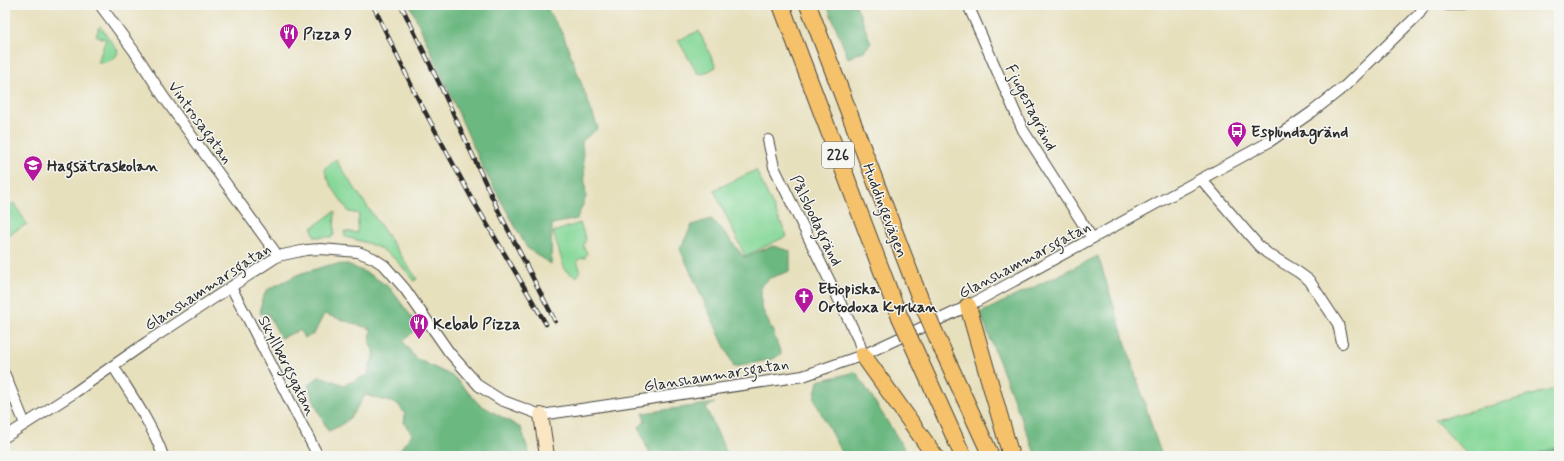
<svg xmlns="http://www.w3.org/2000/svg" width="1564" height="461" viewBox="0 0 1564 461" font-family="Mynerve,sans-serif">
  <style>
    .green { fill: #86d899; stroke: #588262 }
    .forest { fill: #6cb881; stroke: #4c7256 }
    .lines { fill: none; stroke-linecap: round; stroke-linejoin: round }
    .street-casing { stroke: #474641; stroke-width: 12 }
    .secondary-casing { stroke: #474641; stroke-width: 16 }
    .primary-casing { stroke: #474641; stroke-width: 18 }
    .street { stroke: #fff; stroke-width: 10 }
    .secondary { stroke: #fbe6c4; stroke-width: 14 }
    .primary { stroke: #f5c16b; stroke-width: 16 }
    .rail-casing { stroke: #2b2b2b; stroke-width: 4.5 }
    .rail { stroke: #f6f6f2; stroke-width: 3; stroke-dasharray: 9; stroke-linecap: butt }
    .primary-bridge-casing { stroke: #474641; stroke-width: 18; stroke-linecap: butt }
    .primary-bridge { stroke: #f5c16b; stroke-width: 16 }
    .labels { text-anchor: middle; stroke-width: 3; stroke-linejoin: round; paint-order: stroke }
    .shield { fill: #f6f6f2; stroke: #686867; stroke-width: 1 }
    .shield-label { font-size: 15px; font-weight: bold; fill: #2b2b2b }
    .poi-label { font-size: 16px; font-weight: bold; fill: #2b2b2b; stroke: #f6f6f2; text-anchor: start }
    .street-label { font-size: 16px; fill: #2b2b2b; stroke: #f6f6f2 }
  </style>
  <rect width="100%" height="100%" fill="#f6f6f2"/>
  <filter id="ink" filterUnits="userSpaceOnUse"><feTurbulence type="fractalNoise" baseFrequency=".025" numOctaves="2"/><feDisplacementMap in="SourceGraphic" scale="8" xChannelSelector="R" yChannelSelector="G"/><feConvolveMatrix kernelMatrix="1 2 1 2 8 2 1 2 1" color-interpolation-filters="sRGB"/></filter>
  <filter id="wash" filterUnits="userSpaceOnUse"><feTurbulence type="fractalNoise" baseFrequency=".012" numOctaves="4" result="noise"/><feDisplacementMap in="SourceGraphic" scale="16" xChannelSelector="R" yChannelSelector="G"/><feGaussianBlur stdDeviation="0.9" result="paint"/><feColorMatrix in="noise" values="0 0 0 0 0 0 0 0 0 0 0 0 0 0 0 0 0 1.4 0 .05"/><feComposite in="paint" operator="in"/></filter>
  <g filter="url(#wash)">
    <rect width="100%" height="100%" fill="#e7e0bd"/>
    <g class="green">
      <path d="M100,26L118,51C117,60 106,63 98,62L106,39L96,36Z"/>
      <path d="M699,31L716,67L703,74L697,73L678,40Z"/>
      <path d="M336,159L339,165L417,279L414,281C393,253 380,245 345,237L344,231L357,233L359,214L349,212C343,202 324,179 325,168Z"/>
      <path d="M756,170L787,236L745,256L714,190Z"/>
      <path d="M14,203L27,224L5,237V208Z"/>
      <path d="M335,211L334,234L332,237H315L312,228Z"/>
      <path d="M580,223L586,240C582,246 583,247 587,252L585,258H581L577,261L580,269L578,276H574L565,270L553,232Z"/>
      <path d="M1559,388V456H1469L1435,420Z"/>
    </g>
    <g class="forest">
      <path d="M410,5H545L563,34L598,128L582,141L586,197L577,219L552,224L551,264L527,248L483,168Z"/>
      <path d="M827,5H856L871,43L864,51L848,58Z"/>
      <path d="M711,219L720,227L744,257L773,246L790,251V271L770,278L761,286V306L773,332L781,354L773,359L734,367L680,249L692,225Z"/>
      <path d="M1098,256L1156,439L1162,456H1036L980,313Z"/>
      <path d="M347,264L371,275L390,288L419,327L403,341L415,358L454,377L479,404L521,428L530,456H395L412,434L404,423L405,414L398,404L365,395C353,414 350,423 328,431L316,406L308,385L320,376L344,385L368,375L370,365L375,354L370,344L371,329L324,314L314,334L304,338L300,330L281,338L268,314H260L262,299L267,290L299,274L329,265Z"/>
      <path d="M856,372L909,456H843L814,399L818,381Z"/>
      <path d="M715,403L706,408L728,456H650L639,427L645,421L643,413Z"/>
      <path d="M1559,447V456H1528Z"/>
    </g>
  </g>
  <g filter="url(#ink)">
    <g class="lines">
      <defs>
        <g id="street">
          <path d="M100,5L134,51L163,96L278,256"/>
          <path d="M968,5L1023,130L1092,238"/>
          <path d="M1447,5H1462"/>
          <path d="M768,140L774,167L858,339L863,355"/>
          <path d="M1201,179L1258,245L1267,253L1298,272L1309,280L1338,324L1342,343"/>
          <path d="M231,287L248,319L318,456"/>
          <path d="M113,366C130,393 153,426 163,456"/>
          <path d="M5,375L25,424"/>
          <path d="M5,437L74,393L147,342L278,256L306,250L321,249L358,252L373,258L385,266L405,289L449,352L479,386L501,400L541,415L803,376L863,355L968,306L1269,142L1312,112L1345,86L1419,14L1425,5"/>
        </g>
        <path id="secondary" d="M541,415L547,456"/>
        <g id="primary">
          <path d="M781,5L895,306"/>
          <path d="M808,5L919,296"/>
          <path d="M968,306L1011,456"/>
          <path d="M943,351L991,456"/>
          <path d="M863,355L935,456"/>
          <path d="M920,361L963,456"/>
        </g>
      </defs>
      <use href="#street" class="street-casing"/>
      <use href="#secondary" class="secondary-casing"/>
      <use href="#primary" class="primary-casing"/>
      <use href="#street" class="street"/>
      <use href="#secondary" class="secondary"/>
      <use href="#primary" class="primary"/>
      <defs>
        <g id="rail">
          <path d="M373,5L416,95L471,197L546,324"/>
          <path d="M401,5L440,85L499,212L555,321"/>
        </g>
      </defs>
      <use href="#rail" class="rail-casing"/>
      <use href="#rail" class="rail"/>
      <defs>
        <g id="primary-bridge">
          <path d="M919,296L943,351"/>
          <path d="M895,306L920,361"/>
        </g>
      </defs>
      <use href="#primary-bridge" class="primary-bridge-casing"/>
      <use href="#primary-bridge" class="primary-bridge"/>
    </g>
  </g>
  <defs>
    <symbol id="restaurant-pin" viewBox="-11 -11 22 30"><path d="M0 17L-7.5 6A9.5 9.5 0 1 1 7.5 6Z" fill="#b5179e" stroke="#f6f6f2"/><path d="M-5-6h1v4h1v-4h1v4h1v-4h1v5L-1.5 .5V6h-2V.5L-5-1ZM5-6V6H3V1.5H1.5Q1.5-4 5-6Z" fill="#fff"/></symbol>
    <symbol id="bus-pin" viewBox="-11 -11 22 30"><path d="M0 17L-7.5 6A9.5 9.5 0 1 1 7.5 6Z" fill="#b5179e" stroke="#f6f6f2"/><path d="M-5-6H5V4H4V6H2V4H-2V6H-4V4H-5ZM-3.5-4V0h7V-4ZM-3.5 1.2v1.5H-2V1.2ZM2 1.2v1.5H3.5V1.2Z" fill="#fff"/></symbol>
    <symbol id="school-pin" viewBox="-11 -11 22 30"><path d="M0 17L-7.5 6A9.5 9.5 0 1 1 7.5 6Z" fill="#b5179e" stroke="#f6f6f2"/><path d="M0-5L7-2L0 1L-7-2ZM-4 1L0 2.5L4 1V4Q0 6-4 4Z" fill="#fff"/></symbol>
    <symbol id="church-pin" viewBox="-11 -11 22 30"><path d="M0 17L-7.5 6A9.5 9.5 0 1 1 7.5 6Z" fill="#b5179e" stroke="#f6f6f2"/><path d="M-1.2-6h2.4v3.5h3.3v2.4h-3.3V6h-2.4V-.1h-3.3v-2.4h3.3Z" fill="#fff"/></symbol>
  </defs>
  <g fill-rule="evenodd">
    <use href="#restaurant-pin" x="278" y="22" width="22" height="30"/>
    <use href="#bus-pin" x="1226" y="120" width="22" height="30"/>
    <use href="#school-pin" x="22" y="154" width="22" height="30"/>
    <use href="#church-pin" x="793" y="286" width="22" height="30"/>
    <use href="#restaurant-pin" x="408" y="312" width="22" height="30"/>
  </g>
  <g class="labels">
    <rect class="shield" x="822" y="142" width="32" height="26" rx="3"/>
    <g class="shield-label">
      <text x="838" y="160">226</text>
    </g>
    <g class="poi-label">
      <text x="303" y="39">Pizza 9</text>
      <text x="1251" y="137">Esplundagränd</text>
      <text x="47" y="171">Hagsätraskolan</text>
      <text x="818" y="294">Etiopiska<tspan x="818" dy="18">Ortodoxa Kyrkan</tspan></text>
      <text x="433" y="329">Kebab Pizza</text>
    </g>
    <g class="street-label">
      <text transform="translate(1032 107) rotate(63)" y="6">Fjugestagränd</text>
      <text transform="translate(201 122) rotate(54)" y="6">Vintrosagatan</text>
      <text transform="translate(886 210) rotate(69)" y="6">Huddingevägen</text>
      <text transform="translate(817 220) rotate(64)" y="6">Pålsbodagränd</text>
      <text transform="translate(1024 259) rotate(-28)" y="6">Glanshammarsgatan</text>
      <text transform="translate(207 286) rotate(-33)" y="6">Glanshammarsgatan</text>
      <text transform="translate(288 365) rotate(63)" y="6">Skyllbergsgatan</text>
      <text transform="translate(716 374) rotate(-9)" y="6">Glanshammarsgatan</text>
    </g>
  </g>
  <rect width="1564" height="461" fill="none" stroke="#f6f6f2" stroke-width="20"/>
</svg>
